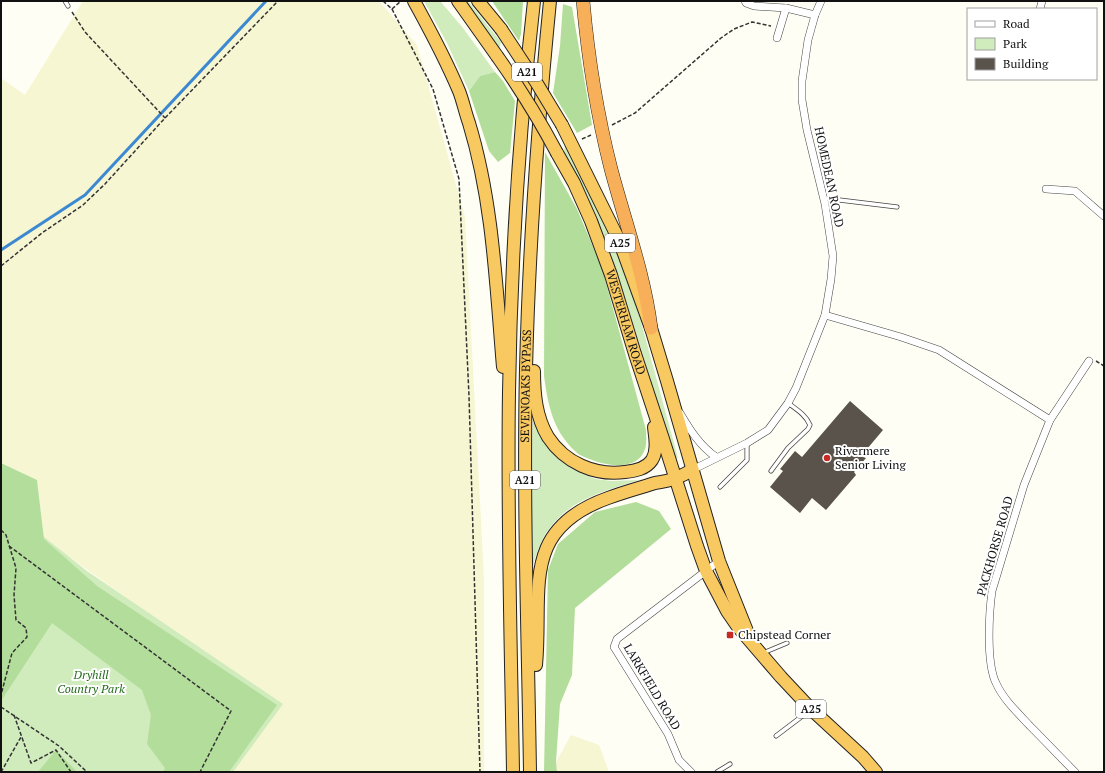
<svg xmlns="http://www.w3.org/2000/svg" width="1105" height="773" viewBox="0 0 1105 773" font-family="'PT Serif',serif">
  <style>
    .farmland { fill: #f6f6d3 }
    .green { fill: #d0ebbc }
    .forest { fill: #b3dd9b }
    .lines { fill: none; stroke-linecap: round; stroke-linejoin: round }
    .stream { stroke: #3d89d1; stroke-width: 3 }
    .building { fill: #5a534c }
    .service-casing { stroke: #444; stroke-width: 5 }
    .minor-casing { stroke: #444; stroke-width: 8 }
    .trunk-casing { stroke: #222; stroke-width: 14 }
    .motorway-casing { stroke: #222; stroke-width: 14 }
    .path { stroke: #333; stroke-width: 1.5; stroke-dasharray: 4 2; stroke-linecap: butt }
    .service { stroke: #fff; stroke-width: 3.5 }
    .minor { stroke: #fff; stroke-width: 7 }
    .trunk { stroke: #f9c961; stroke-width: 12 }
    .motorway { stroke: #f7af5a; stroke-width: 13 }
    .trunk-bridge-casing { stroke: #222; stroke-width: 14; stroke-linecap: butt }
    .trunk-bridge { stroke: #f9c961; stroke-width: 12 }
    .poi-dot { fill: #c52a24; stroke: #fff; stroke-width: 1.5 }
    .labels { text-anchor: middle; stroke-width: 4; stroke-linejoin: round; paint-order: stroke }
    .shield { fill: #fff; stroke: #585858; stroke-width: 1 }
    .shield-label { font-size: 11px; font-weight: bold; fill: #111 }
    .street-label { font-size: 12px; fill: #111; stroke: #fff }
    .poi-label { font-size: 12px; fill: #111; stroke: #fff; text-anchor: start }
    .park-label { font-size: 12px; font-style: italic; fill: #276b1e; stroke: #fff }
  </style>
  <rect width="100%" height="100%" fill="#fffef4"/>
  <g class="farmland">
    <path d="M83,1H379L417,45L465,217L484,578V772H229L277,705L44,539L37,480L1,463V78L25,95Z"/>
    <path d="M571,735L599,745L609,772H557L556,762Z"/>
  </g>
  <g class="green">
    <path d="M424,1H440L463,28L495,72L480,76L469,91L447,43Z"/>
    <path d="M461,1H468L501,42L499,50Z"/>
    <path d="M565,144L599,210L620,258L641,322L678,458L675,459L616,269L593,212L564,152Z"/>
    <path d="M533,413L544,441L558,459L577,471L595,479L611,481L639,480C607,490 570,499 549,529C540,541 536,555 532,569L531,476Z"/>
    <path d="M1,503L87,571L283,704L233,772H1Z"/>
  </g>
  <g class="forest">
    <path d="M492,1H523L521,34L519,41Z"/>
    <path d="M563,4L572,7L592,125L577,133L553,93L560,46Z"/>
    <path d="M495,72L503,81L515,101L510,153L498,162L489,151L469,91L480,76Z"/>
    <path d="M545,152L577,209L602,268L646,430C646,436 647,443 645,449C636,475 598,464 580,455C575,452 569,445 565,440C551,422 547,398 544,376Z"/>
    <path d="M1,463L37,480L44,539L97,586L277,705L229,772H163L165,768L147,744L151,715L142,690L52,623L1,701Z"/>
    <path d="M636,502L659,511L671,529L575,608L572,675L560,704L556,762L557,772H544L548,570L558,544L595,512Z"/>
    <path d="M56,750L77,772H38Z"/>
  </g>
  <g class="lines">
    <path class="stream" d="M1,250L85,195L266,1"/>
  </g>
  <path class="building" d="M850,401L883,430L867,449L869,450L863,457L866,458L854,472L856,475L826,510L812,498L800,513L770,487L783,471L780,469L795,451L802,457Z"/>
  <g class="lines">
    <defs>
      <g id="service">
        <path d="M65,1L68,6"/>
        <path d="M823,198L897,207"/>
        <path d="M771,471L788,448L808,429L810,425C806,415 796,409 788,403"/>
        <path d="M720,487L747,460V443"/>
        <path d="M763,653L787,643"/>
        <path d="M776,736L809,711"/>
        <path d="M717,772L730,764"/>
      </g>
      <g id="minor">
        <path d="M745,1L746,3L754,6L786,8L815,15"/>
        <path d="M1040,9L1042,1"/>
        <path d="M777,38L786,8"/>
        <path d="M1046,189L1075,191L1104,216"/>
        <path d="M825,315L901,337L939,350L1050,420L1024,485L992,591C989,613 986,663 996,683C1003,699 1018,713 1030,726C1045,741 1060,757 1075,772"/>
        <path d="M680,413C690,430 700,446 716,457"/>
        <path d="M1050,420L1089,361"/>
        <path d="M692,470L747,443L768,430L788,403L796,388L825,315L831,279L833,256L825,204L807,130L802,100V81L808,40L815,15L821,1"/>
        <path d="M691,772L679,760L668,734L614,647L617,639L719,561"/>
      </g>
      <g id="trunk">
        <path d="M414,1C430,30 446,60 459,91C463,101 465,112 469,123C493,202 496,285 503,367"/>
        <path d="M458,1L497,56"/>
        <path d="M478,1L501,29"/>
        <path d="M562,125L619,240L651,328L667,381L719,561L749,636"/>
        <path id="s1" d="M557,153L574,183L591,221L611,275L635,354L663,439L697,546L706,571L727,611L738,627L781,677L811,709L863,757L876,772"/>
        <path d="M534,371C534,394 536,417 548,437C565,463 595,476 625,472C635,471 646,469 652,460C658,450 655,437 654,427"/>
        <path d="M536,665C543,590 519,530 608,498C624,492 639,488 655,483C662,482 669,481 676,478C681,476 687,473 692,470"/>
        <path d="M513,772C511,645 507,518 509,392C511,261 519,131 534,1"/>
        <path id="s2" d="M530,772C528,638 523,503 526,369C529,246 538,123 550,1"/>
      </g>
      <path id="motorway" d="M583,1C588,57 597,114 611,169C625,222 644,273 651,328"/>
    </defs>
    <use href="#service" class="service-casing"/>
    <use href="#minor" class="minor-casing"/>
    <use href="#trunk" class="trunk-casing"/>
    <use href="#motorway" class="motorway-casing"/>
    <g class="path">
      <path d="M383,1L392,9L401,1"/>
      <path d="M392,9L433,89L459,179L469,396L480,772"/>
      <path d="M72,12L85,32L165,118"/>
      <path d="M612,125L635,113L721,38L734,29L752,22L771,26"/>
      <path d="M582,139L591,135"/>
      <path d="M1,266L42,233L83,205L105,184L165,118L278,1"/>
      <path d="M1096,361L1104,366"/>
      <path d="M1,530L6,535L16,568L14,595L16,620L26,628L27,637L12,653L1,695"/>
      <path d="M9,546L231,711L200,772"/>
      <path d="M1,707L59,746L87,772"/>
      <path d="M14,715L31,763L56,750L71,772"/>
      <path d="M1,772L21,737"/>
    </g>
    <use href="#service" class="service"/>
    <use href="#minor" class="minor"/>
    <use href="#trunk" class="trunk"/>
    <use href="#motorway" class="motorway"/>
    <defs>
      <g id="trunk-bridge">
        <path d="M501,29L536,82L562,125"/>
        <path d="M497,56C519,87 539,119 557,153"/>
      </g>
    </defs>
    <use href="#trunk-bridge" class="trunk-bridge-casing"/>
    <use href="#trunk-bridge" class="trunk-bridge"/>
  </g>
  <g class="poi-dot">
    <circle cx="827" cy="458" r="4"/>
    <rect x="726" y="631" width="8" height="8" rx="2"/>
  </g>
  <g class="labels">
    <g class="shield">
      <rect x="512" y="63" width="30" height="18" rx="3"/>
      <rect x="605" y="234" width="30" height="18" rx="3"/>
      <rect x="510" y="471" width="30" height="18" rx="3"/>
      <rect x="796" y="700" width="30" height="18" rx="3"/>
    </g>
    <g class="shield-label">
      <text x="527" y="76">A21</text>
      <text x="620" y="247">A25</text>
      <text x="525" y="484">A21</text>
      <text x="811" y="713">A25</text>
    </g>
    <g class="street-label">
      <text transform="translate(829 177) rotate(78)" y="4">HOMEDEAN ROAD</text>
      <text dy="4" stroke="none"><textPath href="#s1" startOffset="183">WESTERHAM ROAD</textPath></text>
      <text dy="4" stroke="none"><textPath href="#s2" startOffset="386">SEVENOAKS BYPASS</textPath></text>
      <text transform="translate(995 546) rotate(-74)" y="4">PACKHORSE ROAD</text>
      <text transform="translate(652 687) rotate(59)" y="4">LARKFIELD ROAD</text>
    </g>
    <g class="poi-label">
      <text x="835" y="455">Rivermere<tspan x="835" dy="14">Senior Living</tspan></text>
      <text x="738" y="639">Chipstead Corner</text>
    </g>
    <g class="park-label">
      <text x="91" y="679">Dryhill<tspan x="91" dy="14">Country Park</tspan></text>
    </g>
  </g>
  <rect width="1105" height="773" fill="none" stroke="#111111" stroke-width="4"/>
  <rect x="967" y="8" width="130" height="72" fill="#ffffff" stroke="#a0a0a0"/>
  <rect x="975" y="21" width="20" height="6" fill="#ffffff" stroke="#a0a0a0"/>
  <text x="1003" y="28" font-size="12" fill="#111111">Road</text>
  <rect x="975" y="38" width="20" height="12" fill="#d0ebbc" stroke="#a0a0a0"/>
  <text x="1003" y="48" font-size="12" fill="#111111">Park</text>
  <rect x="975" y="58" width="20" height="12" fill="#5a534c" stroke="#a0a0a0"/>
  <text x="1003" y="68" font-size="12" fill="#111111">Building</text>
</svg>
